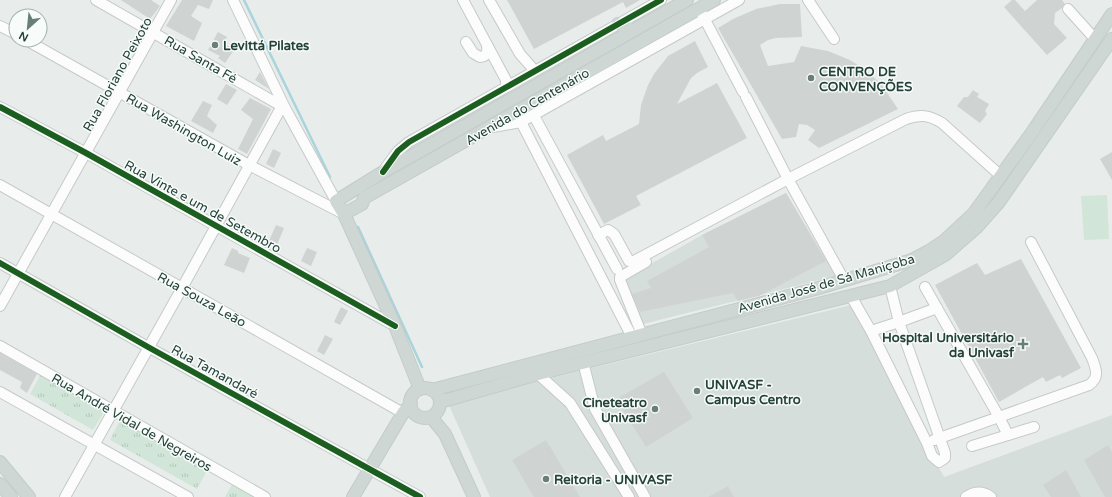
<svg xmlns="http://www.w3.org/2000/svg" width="1112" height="497" viewBox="0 0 1112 497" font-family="'Varela Round',sans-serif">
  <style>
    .built { fill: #d6dedb }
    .grass { fill: url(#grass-tufts) }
    .pitch { fill: #d1e6d8 }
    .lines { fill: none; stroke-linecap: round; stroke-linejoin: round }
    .stream { stroke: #a9d4db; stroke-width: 2.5 }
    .building { fill: #cfd4d2 }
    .minor-casing { stroke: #c5cac8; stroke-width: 12 }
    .major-casing { stroke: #c3ccc9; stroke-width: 14 }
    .minor { stroke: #fcfcfc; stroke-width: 10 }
    .major { stroke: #cfd7d5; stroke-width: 12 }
    .cycleway-casing { stroke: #f7fbf9; stroke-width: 8 }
    .cycleway { stroke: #1b5e20; stroke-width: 6 }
    .poi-dot { fill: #697e78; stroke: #f7fbf9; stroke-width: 1.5 }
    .labels { text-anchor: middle; stroke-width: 3; stroke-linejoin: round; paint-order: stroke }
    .poi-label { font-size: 13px; font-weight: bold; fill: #24423a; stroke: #f7fbf9; text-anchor: start }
    .street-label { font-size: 13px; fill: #24423a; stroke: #f7fbf9 }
  </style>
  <defs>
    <pattern id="grass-tufts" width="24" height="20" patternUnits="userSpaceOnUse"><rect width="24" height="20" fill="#d1e6d8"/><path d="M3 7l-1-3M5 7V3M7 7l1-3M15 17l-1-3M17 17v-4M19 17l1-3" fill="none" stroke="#b3c6ba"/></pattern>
  </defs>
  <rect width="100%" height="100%" fill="#e8edeb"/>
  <g class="built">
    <path d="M786,193L836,276L643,324L622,280L702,235Z"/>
    <path d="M851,305L944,477L1112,415V497H490L448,403Z"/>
  </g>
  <g class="grass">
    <path d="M42,372L107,407L93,430L30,394Z"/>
    <path d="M121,418L210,465L197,489L110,440Z"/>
    <path d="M235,479L266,497H225Z"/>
  </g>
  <path class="pitch" d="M1107,195L1109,239L1084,240L1081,196Z"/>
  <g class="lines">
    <g class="stream">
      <path d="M244,0L330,177"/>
      <path d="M358,227L422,367"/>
    </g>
  </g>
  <g class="building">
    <path d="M121,0H151L160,6L150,19Z"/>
    <path d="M182,0H213L209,9L198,5L191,16L202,23L194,41L166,26Z"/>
    <path d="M507,0H640L626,8L623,2L534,49Z"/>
    <path d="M1012,0H1015L1025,11L1037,0H1062L1065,4L1062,8L1055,13L1054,24L1067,38L1047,55L1004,7Z"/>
    <path d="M780,4H800L802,37L776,38L768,40L760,45L768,66L794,62L801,46L828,51L850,60L867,71L881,84L898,109L819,148L808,140L815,130L807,125L799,124L796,137L782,139L718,28L733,19L756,9Z"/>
    <path d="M218,32L227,37L224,43L234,50L225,63L218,58L220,56L208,50Z"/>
    <path d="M695,41L708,67L697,73L691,78L677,104L717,83L747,138L636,196L641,205L604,224L567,155L603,135L606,141L639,124L641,105L648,85L654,74L668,56Z"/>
    <path d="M260,72L269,89L255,80Z"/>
    <path d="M226,84L237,90L227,105L217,99Z"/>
    <path d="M973,90L979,94L977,97L989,104L985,111L987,114L980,123L957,106L964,97H968Z"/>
    <path d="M250,98L271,109L247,154L238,149L253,119L241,110Z"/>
    <path d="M203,101L212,105L207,116L217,125L213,133L191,121Z"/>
    <path d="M273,149L281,153L274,168L266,164Z"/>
    <path d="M1112,152V180L1100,159Z"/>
    <path d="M786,193L826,261L759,296L738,301L733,293L640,312L632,294L651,288L647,281L709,247L702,235Z"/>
    <path d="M276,225L284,228L276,247L268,243Z"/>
    <path d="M232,248L238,251V253L250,258L244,273L224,265Z"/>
    <path d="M307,248L317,252L311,266L301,261Z"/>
    <path d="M1021,259L1081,368L1062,378L1060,375L1046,382L1043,377L999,402L935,285L977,263L985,275Z"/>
    <path d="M341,307L348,311L340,325L334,322Z"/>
    <path d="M325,335L333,339L324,355L317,351Z"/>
    <path d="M0,353L37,374L27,393L20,388L22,382L0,370Z"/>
    <path d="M664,372L693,418L646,447L616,399Z"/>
    <path d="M546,440L580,497H534L512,460Z"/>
    <path d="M1108,445L1112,452V497H1105L1084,460Z"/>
    <path d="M1066,470L1081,497H1051L1043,485Z"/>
    <path d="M728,486L734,497H708Z"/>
  </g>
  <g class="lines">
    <defs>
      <g id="minor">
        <path d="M96,0L285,108"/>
        <path d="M233,0L285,108L336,201"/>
        <path d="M463,0L506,80V87"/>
        <path d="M489,0L520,54L535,71"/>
        <path d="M808,0L834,39"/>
        <path d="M1068,9L1095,39"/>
        <path d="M702,14L743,92"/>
        <path d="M0,26L16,34"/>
        <path d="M26,40L249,165L344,214"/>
        <path d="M466,42L473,53L480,57C487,57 488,51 487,45"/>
        <path d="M746,97L788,179L844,280"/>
        <path d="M0,107L86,153L395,326"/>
        <path d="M533,114L617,269"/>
        <path d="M521,122L632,337"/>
        <path d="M493,127L521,122L739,0"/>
        <path d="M384,170L398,151L409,142L661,0"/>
        <path d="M0,185L403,413"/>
        <path d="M598,235L608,230L614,234L629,261H634L788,179L906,119C920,114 929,115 942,123L1001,176"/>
        <path d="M0,263L148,347L420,497"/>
        <path d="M925,287L999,417L1008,435L1034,427"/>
        <path d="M851,296L871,331L927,443L932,456L939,462L945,458V453L899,322L890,286"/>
        <path d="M0,306L171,0"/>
        <path d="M871,331L899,322L937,308"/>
        <path d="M642,335L620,280V277L646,262"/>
        <path d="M0,346L265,497"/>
        <path d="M583,362L595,409L645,497"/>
        <path d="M538,374L570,403L629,497"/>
        <path d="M0,392L188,497"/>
        <path d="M934,440L1089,385C1100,377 1096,369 1092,358L1031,242"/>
        <path d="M972,446L1008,435"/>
        <path d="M65,497L182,288L282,106"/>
        <path d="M966,497C975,491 983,491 991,497"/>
      </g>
      <g id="major">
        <path d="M618,24L633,30"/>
        <path d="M344,214L362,204L364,198L714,0"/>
        <circle cx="425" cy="403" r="15"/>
        <path d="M420,389L395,326L344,214L336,201L383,172L687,0"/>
        <path d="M432,390L819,288L912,260L929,251L944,241L974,213L1033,131L1112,14"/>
        <path d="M440,402L538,374L890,286L945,255L976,228L999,202L1112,39"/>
        <path d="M431,417L445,434L474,497"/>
        <path d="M0,462L29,497"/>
        <path d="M0,484L11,497"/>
        <path d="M353,497L403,413L411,404"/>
      </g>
    </defs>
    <use href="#minor" class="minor-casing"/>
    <use href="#major" class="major-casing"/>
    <use href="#minor" class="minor"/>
    <use href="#major" class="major"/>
    <defs>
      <g id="cycleway">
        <path d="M0,107L86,153L395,326"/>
        <path d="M383,172L398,151L409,142L661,0"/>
        <path d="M0,263L148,347L420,497"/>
      </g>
    </defs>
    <use href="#cycleway" class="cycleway-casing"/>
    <use href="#cycleway" class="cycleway"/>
  </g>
  <g class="poi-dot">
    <circle cx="215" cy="45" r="4"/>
    <circle cx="811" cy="78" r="4"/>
    <path d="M1021 338h4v4h4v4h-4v4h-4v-4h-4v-4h4z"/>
    <circle cx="697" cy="391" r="4"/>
    <circle cx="655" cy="409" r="4"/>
    <circle cx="546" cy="479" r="4"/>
  </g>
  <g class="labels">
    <g class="poi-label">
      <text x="223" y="50">Levittá Pilates</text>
      <text x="819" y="76">CENTRO DE<tspan x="819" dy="15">CONVENÇÕES</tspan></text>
      <text x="1014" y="342" text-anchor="end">Hospital Universitário<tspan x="1014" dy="15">da Univasf</tspan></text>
      <text x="705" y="389">UNIVASF -<tspan x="705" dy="15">Campus Centro</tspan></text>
      <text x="647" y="407" text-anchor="end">Cineteatro<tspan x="647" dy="15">Univasf</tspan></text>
      <text x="554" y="484">Reitoria - UNIVASF</text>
    </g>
    <g class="street-label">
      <text transform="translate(201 59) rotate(30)" y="5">Rua Santa Fé</text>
      <text transform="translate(117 74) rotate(-61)" y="5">Rua Floriano Peixoto</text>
      <text transform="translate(527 106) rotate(-30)" y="5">Avenida do Centenário</text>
      <text transform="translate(184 129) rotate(30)" y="5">Rua Washington Luiz</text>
      <text transform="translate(203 206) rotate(29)" y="5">Rua Vinte e um de Setembro</text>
      <text transform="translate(826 283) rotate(-16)" y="5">Avenida José de Sá Maniçoba</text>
      <text transform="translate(202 299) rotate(29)" y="5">Rua Souza Leão</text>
      <text transform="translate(215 371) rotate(29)" y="5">Rua Tamandaré</text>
      <text transform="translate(132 422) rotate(30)" y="5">Rua André Vidal de Negreiros</text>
    </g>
  </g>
  <g transform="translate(28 28) rotate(207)"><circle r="19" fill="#f7fbf9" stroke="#a3b1ad"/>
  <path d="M0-3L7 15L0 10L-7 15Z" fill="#697e78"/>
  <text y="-6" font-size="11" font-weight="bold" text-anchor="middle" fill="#24423a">N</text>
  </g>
</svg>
